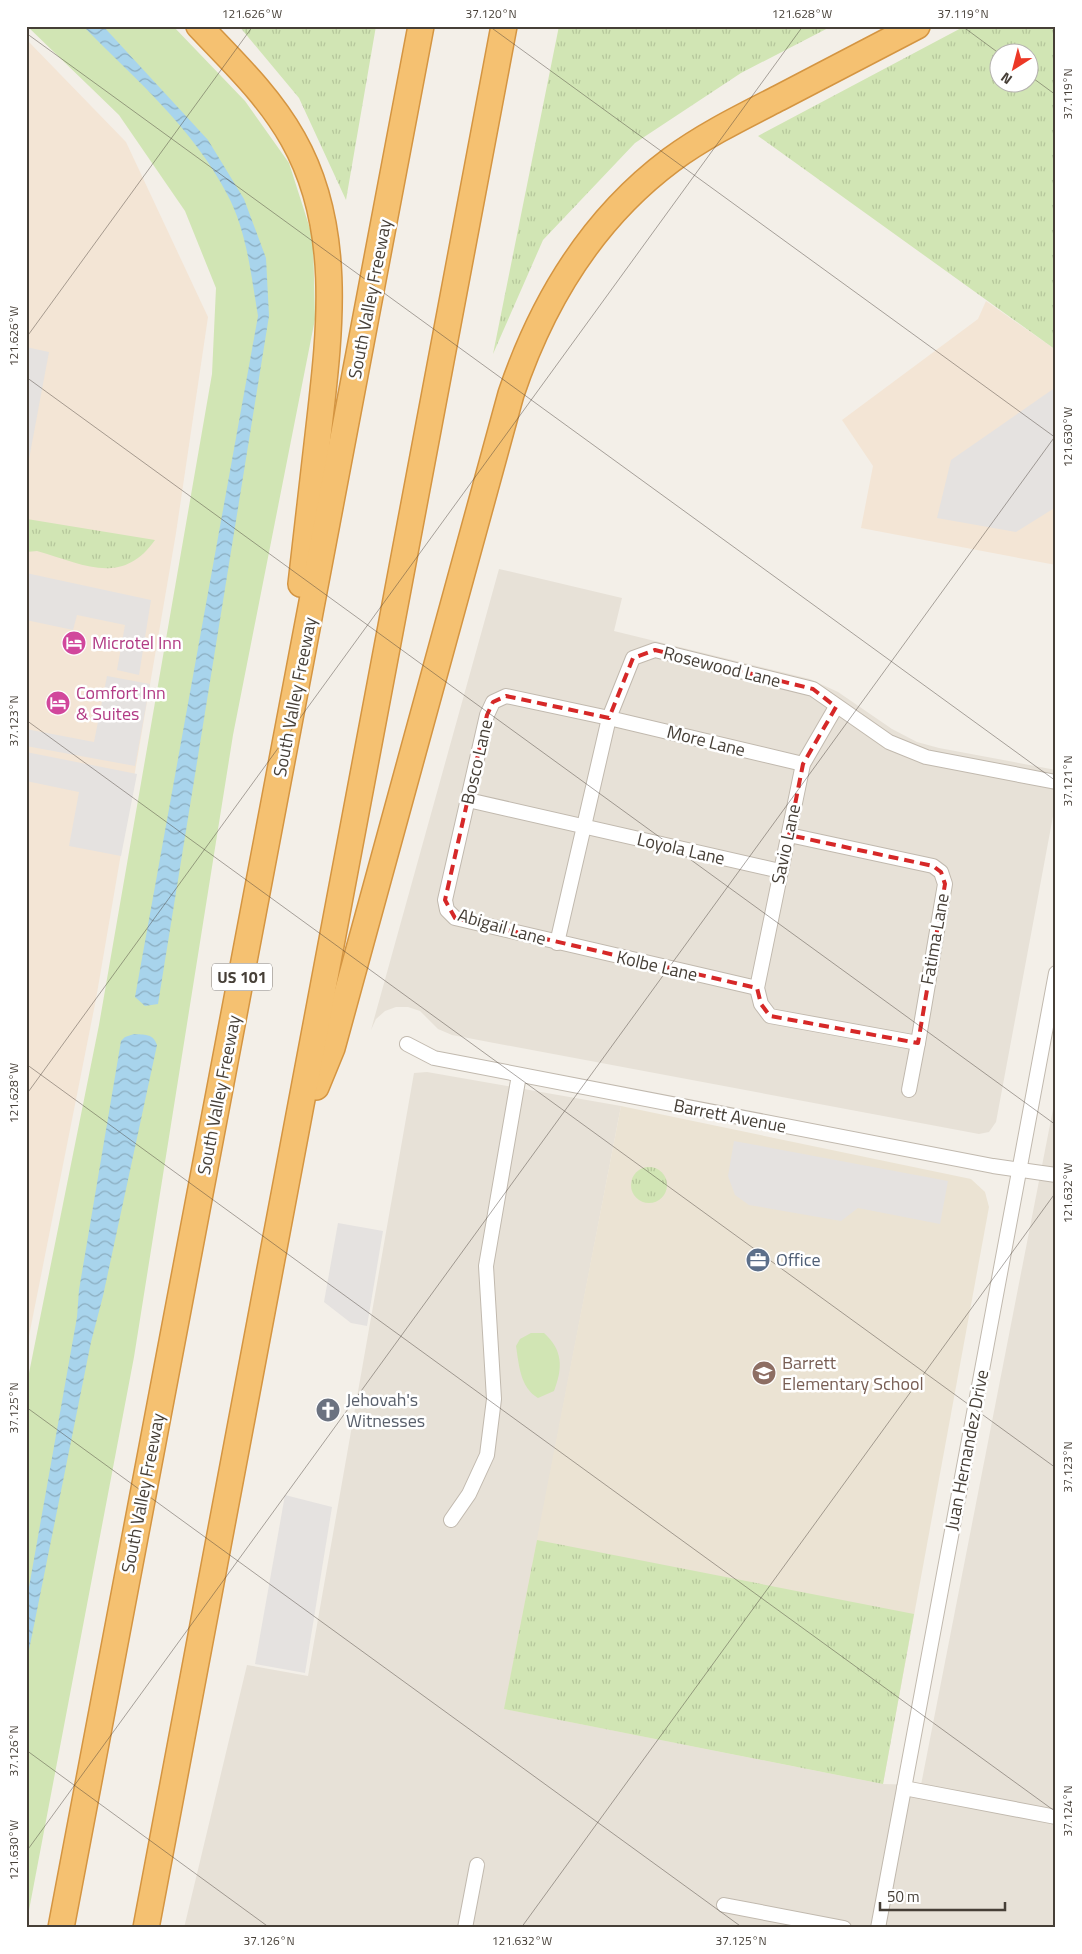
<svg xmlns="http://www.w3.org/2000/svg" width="1082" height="1954" viewBox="0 0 1082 1954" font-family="'Titillium Web',sans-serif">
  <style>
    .residential { fill: #e7e1d7 }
    .commercial { fill: #f3e5d5 }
    .education { fill: #ebe3d3 }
    .grass { fill: url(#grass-tufts); fill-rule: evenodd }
    .park { fill: #d1e5b4 }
    .parking { fill: #e5e2e0 }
    .water { fill: url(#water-waves) }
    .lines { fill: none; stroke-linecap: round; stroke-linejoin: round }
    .minor-casing { stroke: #c1b9ae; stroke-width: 16 }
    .motorway-casing { stroke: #d49542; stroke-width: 28 }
    .minor { stroke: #fff; stroke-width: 14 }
    .motorway { stroke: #f5c171; stroke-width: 25 }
    .marked { fill: none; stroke: #d62828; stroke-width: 4; stroke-dasharray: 10 6; stroke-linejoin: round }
    .ticks { fill: none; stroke: #463f37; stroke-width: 1; stroke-opacity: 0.45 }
    .labels { text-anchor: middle; stroke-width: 5; stroke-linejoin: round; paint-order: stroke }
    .shield { fill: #fff; stroke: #7e7973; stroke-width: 1 }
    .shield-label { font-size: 16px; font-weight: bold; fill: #463f37 }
    .street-label { font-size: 18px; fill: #463f37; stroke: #fff }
    .hotel-label { font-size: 18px; fill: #b23c85; stroke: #fff; text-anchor: start }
    .service-label { font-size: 18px; fill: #4e5e75; stroke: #fff; text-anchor: start }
    .education-label { font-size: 18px; fill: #785e54; stroke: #fff; text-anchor: start }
    .worship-label { font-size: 18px; fill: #5b616d; stroke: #fff; text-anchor: start }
    .neatline { fill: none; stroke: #463f37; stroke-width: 2 }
    .ticks-label { font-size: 12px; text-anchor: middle; fill: #463f37 }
  </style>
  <defs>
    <pattern id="grass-tufts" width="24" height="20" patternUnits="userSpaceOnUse" patternTransform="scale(1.25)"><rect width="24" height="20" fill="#d1e5b4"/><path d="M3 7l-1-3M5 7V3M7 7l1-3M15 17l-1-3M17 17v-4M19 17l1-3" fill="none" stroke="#b5c69b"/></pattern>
    <pattern id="water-waves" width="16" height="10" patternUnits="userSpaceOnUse" patternTransform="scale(1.25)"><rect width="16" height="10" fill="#a8d4ec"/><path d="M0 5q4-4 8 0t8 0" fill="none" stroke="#8badc0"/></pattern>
  </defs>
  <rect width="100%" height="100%" fill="#f3efe8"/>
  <g class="residential">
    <path d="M499,569L622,598L614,631L810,679L838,692L892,729L917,742L939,748L1056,770V800L996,1122L989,1132L979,1134L452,1035L438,1029L420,1011L408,1007H396L385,1011L376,1019L371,1030Z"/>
    <path d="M427,1072L621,1106L505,1709L883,1784L921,1785L1056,1094V1928H184L247,1665L308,1676L414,1073Z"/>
  </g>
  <g class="commercial">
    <path d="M26,39L126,142L208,317L176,533L96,999L26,1351Z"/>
    <path d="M986,301L1056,350V565L861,528L873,466L842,420L978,319Z"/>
  </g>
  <path class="education" d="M621,1106L971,1179L985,1192L989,1207L883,1784L504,1709Z"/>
  <g class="grass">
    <path d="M239,26H376L346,200L299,98Z"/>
    <path d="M559,26H832L741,73L635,143L543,240L493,354Z"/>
    <path d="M965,26H1056V350L758,136ZM1030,52V82H1000V52Z"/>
    <path d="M27,519L155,540C122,587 83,564 37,551L26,552Z"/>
    <circle cx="649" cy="1185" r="18"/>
    <path d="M537,1540L914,1614L883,1784L504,1709Z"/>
  </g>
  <g class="park">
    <path d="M27,26H173L245,101L289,163L313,238L315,319L233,735L134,1357L26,1926V1388L99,1025L212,374L216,288L185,211L119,115Z"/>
    <path d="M531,1333H544C563,1350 563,1368 554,1391L538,1398C520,1387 519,1365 516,1346L520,1339Z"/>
  </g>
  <g class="parking">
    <path d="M26,347L49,352L26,475Z"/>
    <path d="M1056,387V507L1016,532L937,518L951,460Z"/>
    <path d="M26,573L151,600L139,675L117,670L125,625L77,615L73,630L26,620Z"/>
    <path d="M107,676L150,684L135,766L26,746V729L94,742Z"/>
    <path d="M26,752L137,774L121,856L69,846L79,792L26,781Z"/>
    <path d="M734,1141L948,1181L940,1224L858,1208L841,1221L749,1205L735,1195L728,1176Z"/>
    <path d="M338,1223L383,1231L367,1326L351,1323L324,1302Z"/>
    <path d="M285,1495L332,1507L305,1673L255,1664Z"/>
  </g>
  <g class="water">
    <path d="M83,26H103L208,140L244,199L266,258L269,316L158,1004L145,1006L135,997L258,316C251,275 247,231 227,194C193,128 134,78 83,26Z"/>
    <path d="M134,1034C144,1035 153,1033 157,1045L103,1296L91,1342L29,1650L26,1683V1604L77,1317L79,1290L121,1041L125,1037Z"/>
  </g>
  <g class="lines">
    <defs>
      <g id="minor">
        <path d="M468,800L780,871"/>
        <path d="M789,835L933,866L941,872L945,884L918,1043L770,1016L761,1004L757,988L803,764L836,707"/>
        <path d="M557,943L609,718L633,658L655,650L813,689L889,742L926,757L1056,782"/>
        <path d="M757,988L455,918L447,910L445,900L487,715L493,702L506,696L609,718L803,764"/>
        <path d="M407,1044L434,1058L993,1166L1056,1175"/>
        <path d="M909,1090L918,1043"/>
        <path d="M451,1520L469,1494L487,1455L494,1399L486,1266L519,1075"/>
        <path d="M904,1788L1056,1817"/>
        <path d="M724,1905L844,1928"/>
        <path d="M465,1928L477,1865"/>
        <path d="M878,1928L1056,973"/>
      </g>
      <g id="motorway">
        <path d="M199,26C233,62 269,96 293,139C343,227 330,331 319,427C313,479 307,532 301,584"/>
        <path d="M316,1087L332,1048L511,394C542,302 592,219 671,160C705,135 742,117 779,98C825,74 871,50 917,26"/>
        <path d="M61,1928L421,26"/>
        <path d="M146,1928L504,26"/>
      </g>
    </defs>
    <use href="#minor" class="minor-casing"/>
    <use href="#motorway" class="motorway-casing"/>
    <use href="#minor" class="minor"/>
    <use href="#motorway" class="motorway"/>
  </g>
  <path class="marked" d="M655,650L813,689L836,707L803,764L789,835L933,866L941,872L945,884L918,1043L770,1016L761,1004L757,988L455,918L445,900L487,715L493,702L506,696L609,718L633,658Z"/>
  <path class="ticks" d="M489,26L1056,438M962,26L1000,54M26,33L1056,781M1030,76L1056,95M26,338L253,26M26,377L1056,1125M26,720L1056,1468M26,1064L1056,1812M26,1095L803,26M26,1407L743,1928M26,1750L270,1928M26,1852L1056,435M521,1928L1056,1192"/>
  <defs>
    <symbol id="hotel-disc" viewBox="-11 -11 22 22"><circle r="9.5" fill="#d1479c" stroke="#fff"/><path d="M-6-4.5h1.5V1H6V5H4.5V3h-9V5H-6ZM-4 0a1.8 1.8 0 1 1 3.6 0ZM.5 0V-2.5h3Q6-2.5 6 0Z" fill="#fff"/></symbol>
    <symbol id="office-disc" viewBox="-11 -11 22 22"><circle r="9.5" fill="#5c6f8a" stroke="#fff"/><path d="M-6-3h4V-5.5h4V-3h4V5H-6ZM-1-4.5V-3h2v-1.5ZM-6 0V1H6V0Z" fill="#fff"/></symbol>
    <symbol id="school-disc" viewBox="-11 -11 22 22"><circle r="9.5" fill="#8d6e63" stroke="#fff"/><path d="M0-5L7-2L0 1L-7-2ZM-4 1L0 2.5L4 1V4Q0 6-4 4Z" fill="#fff"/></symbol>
    <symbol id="church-disc" viewBox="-11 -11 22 22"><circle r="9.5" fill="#6b7280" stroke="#fff"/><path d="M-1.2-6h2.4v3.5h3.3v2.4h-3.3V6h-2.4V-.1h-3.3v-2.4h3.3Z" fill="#fff"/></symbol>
  </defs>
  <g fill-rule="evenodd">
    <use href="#hotel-disc" x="60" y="629" width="28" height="28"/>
    <use href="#hotel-disc" x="44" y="689" width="28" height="28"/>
    <use href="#office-disc" x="744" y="1246" width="28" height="28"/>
    <use href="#school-disc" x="750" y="1359" width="28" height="28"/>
    <use href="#church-disc" x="314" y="1396" width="28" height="28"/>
  </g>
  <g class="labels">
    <rect class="shield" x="212" y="963.5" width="60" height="27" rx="4"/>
    <g class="shield-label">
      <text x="242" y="983">US 101</text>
    </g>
    <g class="street-label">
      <text transform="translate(370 299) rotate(-79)" y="6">South Valley Freeway</text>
      <text transform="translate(722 667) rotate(14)" y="6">Rosewood Lane</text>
      <text transform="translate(295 697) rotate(-79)" y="6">South Valley Freeway</text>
      <text transform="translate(706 741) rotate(14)" y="6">More Lane</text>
      <text transform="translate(477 762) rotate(-77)" y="6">Bosco Lane</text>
      <text transform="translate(786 844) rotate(-78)" y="6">Savio Lane</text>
      <text transform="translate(681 849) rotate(13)" y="6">Loyola Lane</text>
      <text transform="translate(502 927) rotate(16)" y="6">Abigail Lane</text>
      <text transform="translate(935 939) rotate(-80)" y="6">Fatima Lane</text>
      <text transform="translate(657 966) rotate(13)" y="6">Kolbe Lane</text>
      <text transform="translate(219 1095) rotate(-79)" y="6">South Valley Freeway</text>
      <text transform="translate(730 1116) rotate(11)" y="6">Barrett Avenue</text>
      <text transform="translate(967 1450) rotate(-79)" y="6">Juan Hernandez Drive</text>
      <text transform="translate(143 1493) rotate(-79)" y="6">South Valley Freeway</text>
    </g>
    <g class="hotel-label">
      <text x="92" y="649">Microtel Inn</text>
      <text x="76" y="699">Comfort Inn<tspan x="76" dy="21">&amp; Suites</tspan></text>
    </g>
    <g class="service-label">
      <text x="776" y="1266">Office</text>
    </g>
    <g class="education-label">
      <text x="782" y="1369">Barrett<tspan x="782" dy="21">Elementary School</tspan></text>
    </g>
    <g class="worship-label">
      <text x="346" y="1406">Jehovah's<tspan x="346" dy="21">Witnesses</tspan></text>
    </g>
  </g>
  <rect width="1082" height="1954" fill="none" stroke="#ffffff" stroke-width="55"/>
  <g transform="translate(1014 68) rotate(216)"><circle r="24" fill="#ffffff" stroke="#b5b2af"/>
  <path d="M0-4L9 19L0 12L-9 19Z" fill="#ec3826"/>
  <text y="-8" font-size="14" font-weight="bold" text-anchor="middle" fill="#463f37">N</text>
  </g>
  <path d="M880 1902v8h125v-8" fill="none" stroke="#463f37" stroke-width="2.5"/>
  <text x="887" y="1902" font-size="15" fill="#463f37" stroke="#ffffff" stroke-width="4" paint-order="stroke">50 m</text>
  <rect x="28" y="28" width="1026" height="1898" class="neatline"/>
  <g class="ticks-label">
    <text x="252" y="18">121.626°W</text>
    <text x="491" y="18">37.120°N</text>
    <text x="802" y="18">121.628°W</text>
    <text x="963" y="18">37.119°N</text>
    <text transform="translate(1068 94) rotate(-90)" y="4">37.119°N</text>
    <text transform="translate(14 336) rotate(-90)" y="4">121.626°W</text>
    <text transform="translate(1068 437) rotate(-90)" y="4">121.630°W</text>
    <text transform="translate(14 721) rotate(-90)" y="4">37.123°N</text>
    <text transform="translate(1068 781) rotate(-90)" y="4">37.121°N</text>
    <text transform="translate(14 1093) rotate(-90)" y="4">121.628°W</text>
    <text transform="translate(1068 1193) rotate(-90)" y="4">121.632°W</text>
    <text transform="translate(14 1408) rotate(-90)" y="4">37.125°N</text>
    <text transform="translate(1068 1467) rotate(-90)" y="4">37.123°N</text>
    <text transform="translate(14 1751) rotate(-90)" y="4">37.126°N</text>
    <text transform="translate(1068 1811) rotate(-90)" y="4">37.124°N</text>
    <text transform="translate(14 1850) rotate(-90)" y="4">121.630°W</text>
    <text x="269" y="1945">37.126°N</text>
    <text x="522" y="1945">121.632°W</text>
    <text x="741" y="1945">37.125°N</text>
  </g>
</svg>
